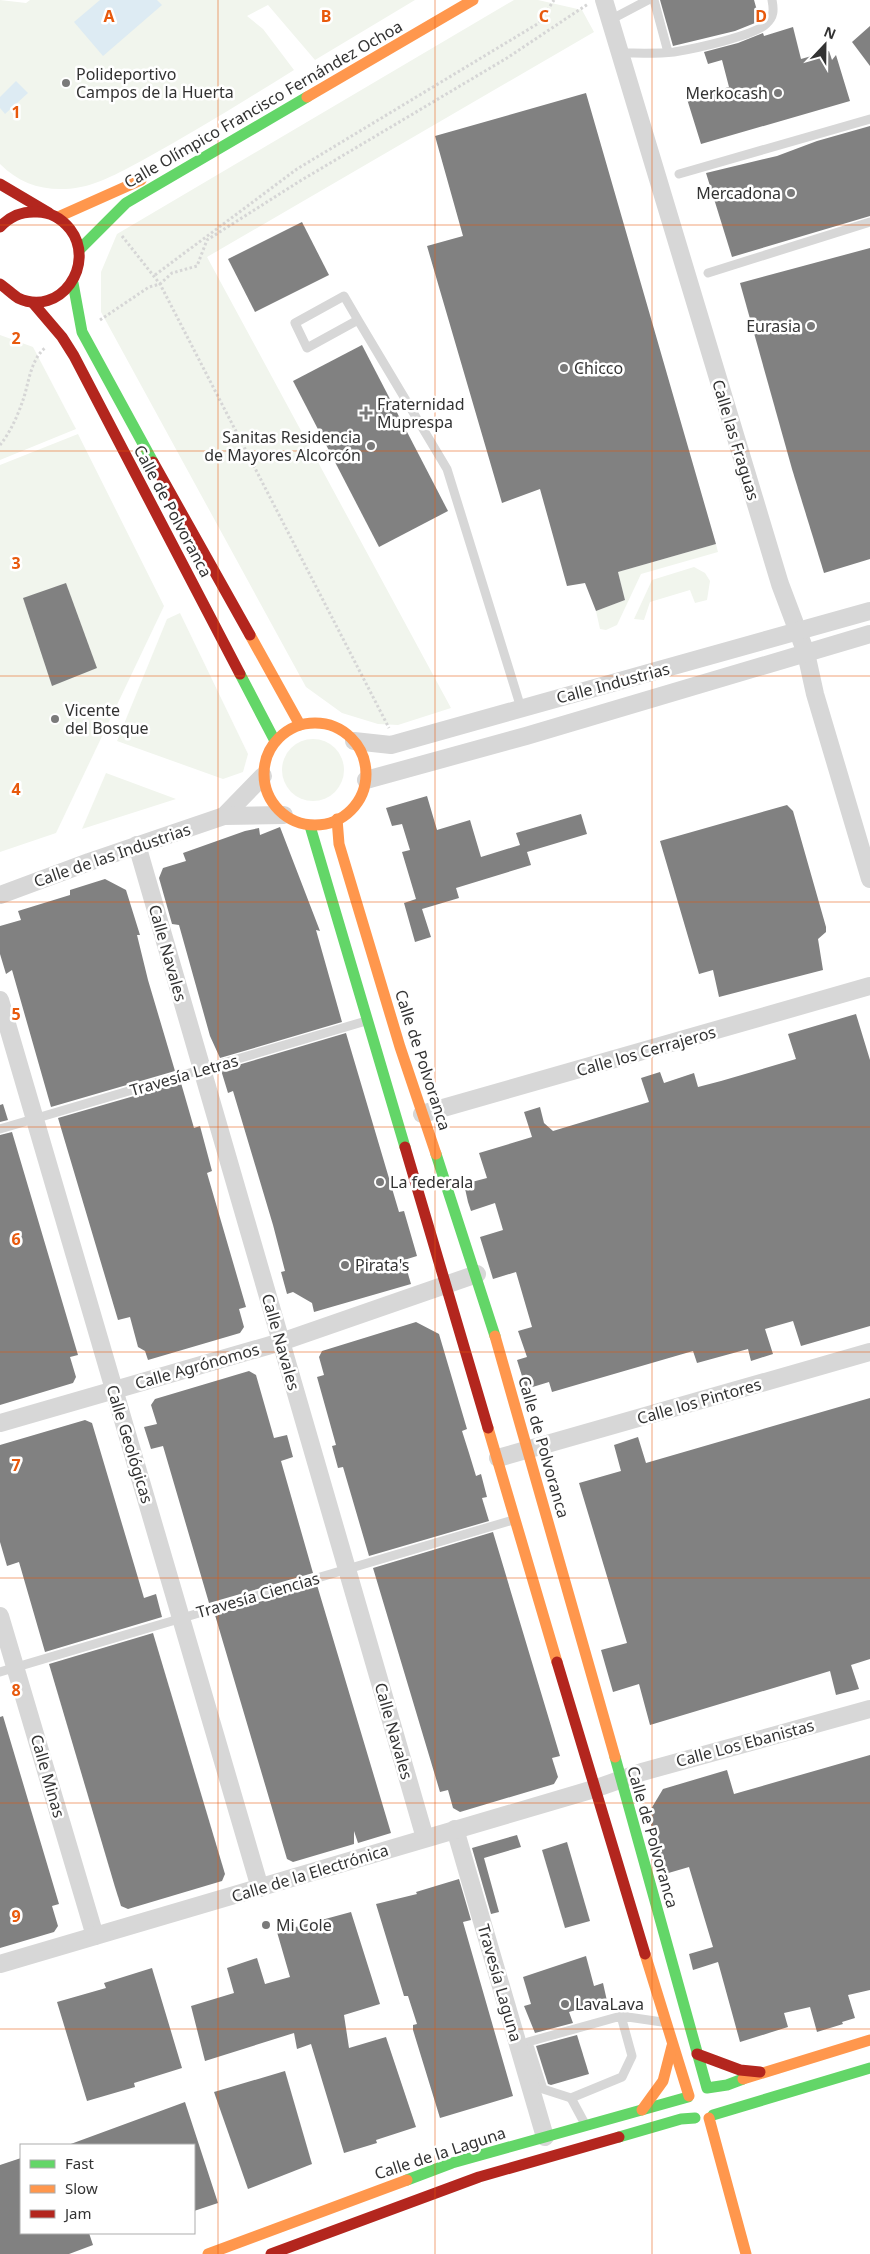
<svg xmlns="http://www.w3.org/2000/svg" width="870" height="2254" viewBox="0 0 870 2254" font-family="'Noto Sans',sans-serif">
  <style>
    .green { fill: #f1f5ed }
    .water { fill: #ddebf3 }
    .building { fill: #818181 }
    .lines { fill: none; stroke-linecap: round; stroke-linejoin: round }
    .path { stroke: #d6d6d6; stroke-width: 3; stroke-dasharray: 2.5 2.5; stroke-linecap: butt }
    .lane { stroke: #d7d7d7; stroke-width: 9 }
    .street { stroke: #d7d7d7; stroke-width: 18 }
    .fast { stroke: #63d668; stroke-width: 11 }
    .slow { stroke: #ff974d; stroke-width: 11 }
    .jam { stroke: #b3261e; stroke-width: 11 }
    .grid { fill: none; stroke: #e8590c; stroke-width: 1; stroke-opacity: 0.55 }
    .poi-dot { fill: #7a7a7a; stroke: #fff; stroke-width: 2 }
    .labels { text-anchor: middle; stroke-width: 5; stroke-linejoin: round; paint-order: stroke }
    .poi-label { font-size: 16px; fill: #333; stroke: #fff; text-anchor: start }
    .street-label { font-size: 16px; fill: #333; stroke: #fff }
    .grid-label { font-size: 16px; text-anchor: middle; font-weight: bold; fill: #e8590c; stroke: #fff; stroke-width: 5; stroke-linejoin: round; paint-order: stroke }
  </style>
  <rect width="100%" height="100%" fill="#fff"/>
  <g class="green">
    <path d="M0,0L26,3L30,0H415L315,60L268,5L247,16L263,29L294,70C244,101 194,132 143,160C118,173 94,188 65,189C39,190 18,182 0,164Z"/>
    <path d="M514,0H538L582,10L594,32L207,257L451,708L398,725L378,724L342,713L306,687L101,312V272L117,234Z"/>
    <path d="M0,335L33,347L76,429L0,460Z"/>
    <path d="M78,434L164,606L56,833L0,852V465Z"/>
    <path d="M716,544L718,552L641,574L617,625L606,630L600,629L596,611L625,600L618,572Z"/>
    <path d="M694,567L705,573L710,581L707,600L695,603L690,590L650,602L644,620L634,619L652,580Z"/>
    <path d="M180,613L248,754L243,772L223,779L117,741L167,619Z"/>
    <circle cx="313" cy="770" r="31"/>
    <path d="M106,773L176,799L82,829Z"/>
  </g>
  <g class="water">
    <path d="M100,0H157L162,5L103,56L74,22Z"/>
    <path d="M16,81L28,93L5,114L0,108V97Z"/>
  </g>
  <g class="building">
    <path d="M660,0H754L760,21L735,31L673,46Z"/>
    <path d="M870,26V66L852,42Z"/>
    <path d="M793,27L801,59L829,51L832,60L836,55L850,101L701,144L687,99L729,87L722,60L708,64L704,52L738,43L763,33L764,36Z"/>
    <path d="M586,93L716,544L618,572L625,600L596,611L585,583L567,586L540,489L502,503L427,246L463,236L435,136Z"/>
    <path d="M870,126V216L732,257L706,173L777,156L817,141Z"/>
    <path d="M302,222L329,275L255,312L228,259Z"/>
    <path d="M870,248V559L824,573L792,469L740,283Z"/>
    <path d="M362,345L448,511L379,547L293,381Z"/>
    <path d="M66,583L97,668L52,686L23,598Z"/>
    <path d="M427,796L437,830L470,820L481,857L520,845L516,833L581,814L587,834L527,852L531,865L456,888L459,898L422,909L431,937L415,942L404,903L416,899L402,852L410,850L402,824L392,826L386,808Z"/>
    <path d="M787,805L793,811L826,927V932L818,939L823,970L719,997L713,970L699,974L660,841Z"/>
    <path d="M280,827L320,931L316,930L342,1022L220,1058L210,1036L179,925L172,924L159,878L163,868L186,861L183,853L245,831L259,828L260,835Z"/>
    <path d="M105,879L126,890L140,935H137L148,980L175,1071L51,1107L12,970L6,974L0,954V926L21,920L18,911L70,895V890Z"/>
    <path d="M856,1014L870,1060V1326L801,1346L793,1321L765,1329L773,1354L751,1361L748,1349L697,1363L693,1351L552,1392L549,1382L526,1389L517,1360L527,1357L518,1331L532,1327L516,1272L493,1279L480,1237L503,1230L495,1203L471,1211L468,1202L464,1184L487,1178L479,1153L532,1137L524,1112L540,1107L544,1123L553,1131L649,1102L641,1078L660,1072L664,1083L694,1073L698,1087L721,1081L796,1059L788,1034Z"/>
    <path d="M346,1033L399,1212L404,1211L417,1256L404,1260L411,1284L314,1312L312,1303L293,1292L287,1294L281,1272L285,1271L273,1225L233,1091L228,1093L221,1070Z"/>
    <path d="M179,1083H181L194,1128L200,1126L212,1171L207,1173L246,1307L239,1309L244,1327L240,1333L148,1360L145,1351L138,1347L130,1317L118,1320L58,1118Z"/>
    <path d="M3,1104L8,1120L0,1122V1105Z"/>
    <path d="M12,1132L78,1355L70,1357L76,1377L73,1383L0,1405V1135Z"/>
    <path d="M416,1322L439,1334L467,1429L462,1431L469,1453L476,1476L481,1474L487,1497L482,1498L489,1521L369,1556L343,1467L338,1468L332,1446L336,1445L317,1377L324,1375L319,1357L322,1351Z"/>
    <path d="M249,1371L256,1375L274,1438L287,1435L293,1457L281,1461L313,1573L209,1603L163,1446L151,1449L144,1427L157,1424L151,1405L155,1399Z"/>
    <path d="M870,1398V1659L851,1665L859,1689L836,1695L830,1671L650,1725L639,1684L613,1692L601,1650L627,1643L579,1483L621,1471L614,1445L638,1437L646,1463Z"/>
    <path d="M85,1420L92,1423L144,1598L156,1594L162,1617L45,1652L19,1562L7,1566L0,1542V1445Z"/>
    <path d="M493,1532L560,1756L552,1758L558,1777L554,1784L460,1812L453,1808L448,1790L440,1792L373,1568Z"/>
    <path d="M317,1585L391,1833L358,1843L354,1831V1844L293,1862L287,1859L215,1615Z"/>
    <path d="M153,1633L225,1874L222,1881L128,1909L121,1906L115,1887L49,1664Z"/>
    <path d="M3,1716L59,1904L52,1906L58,1926L54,1932L0,1948V1717Z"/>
    <path d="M870,1755V1990L848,1995L855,2018L842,2022L843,2024L817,2032L810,2007L784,2013L788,2027L740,2042L718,1962L693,1970L689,1954L713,1947L689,1867L665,1874L648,1814L663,1789L727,1770L734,1794Z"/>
    <path d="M517,1835L521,1847L484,1858L499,1912L491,1914L472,1848Z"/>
    <path d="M567,1842L590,1921L565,1928L542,1850Z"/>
    <path d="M459,1879L471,1920L463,1922L513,2096L440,2118L413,2030V2025L417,2024L408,1996H404L376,1904L417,1894L416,1892Z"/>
    <path d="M351,1912L380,2004L344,2015L349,2048L386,2037L416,2127L376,2140L377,2143L344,2153L311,2044L297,2049L294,2033L205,2061L191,2006L234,1993L227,1968L257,1958L265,1984L290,1977L277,1932Z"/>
    <path d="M586,1956L594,1986L603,1983L607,2001L569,2012L573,2023L535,2033L524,2006L531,2004L523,1977Z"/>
    <path d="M152,1968L182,2068L134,2083L135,2087L87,2101L57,2002L106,1988L104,1983Z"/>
    <path d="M577,2035L589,2074L551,2085L548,2084L536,2046Z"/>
    <path d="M285,2071L312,2164L248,2189L214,2092Z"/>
    <path d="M185,2102L218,2203L194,2211V2145H68Z"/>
    <path d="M21,2158V2233H89L93,2245L69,2254H0V2165Z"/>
  </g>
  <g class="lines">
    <g class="path">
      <path d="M122,236L160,284L389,728"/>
      <path d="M155,275L297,169L539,23L554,0"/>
      <path d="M100,320L149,287L160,284L172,273L197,266L207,240L300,181L507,58L588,4"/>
      <path d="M0,445C10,433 18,415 23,400C29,383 30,360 46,347"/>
    </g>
    <g class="lane">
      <path d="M654,0L668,52"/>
      <path d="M610,20L648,0"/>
      <path d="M620,53C638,53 657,54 674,52C693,49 754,36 766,24C774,17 774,10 772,0"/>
      <path d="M679,174L870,119"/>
      <path d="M708,273L870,222"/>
      <path d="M358,320L307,348L295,323L344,296L358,320L447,469L521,708"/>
      <path d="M0,1129L366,1021"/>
      <path d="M0,1672L513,1520"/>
      <path d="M621,2016L632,2056L622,2077L571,2098L543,2089L528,2042L621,2016L662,2022"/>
      <path d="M571,2098L585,2124"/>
    </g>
    <g class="street">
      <path d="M604,0L780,584L806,653L815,694L870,879"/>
      <path d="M354,741L391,745L870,611"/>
      <path d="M366,780L526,736L870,634"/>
      <path d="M224,816L263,776"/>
      <path d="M137,845L425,1838"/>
      <path d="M0,895L89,862L224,816L284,815"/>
      <path d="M0,1000L260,1888"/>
      <path d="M422,1114L870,986"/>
      <path d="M0,1423L281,1342L477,1274"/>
      <path d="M498,1458L870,1352"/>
      <path d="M0,1616L95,1936"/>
      <path d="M455,1829L545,2137"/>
      <path d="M0,1964L594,1789L642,1772L870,1709"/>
    </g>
    <g class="fast">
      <path d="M80,249L126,203L307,97"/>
      <path d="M73,283L82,332L153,462"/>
      <path d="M240,674L275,741"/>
      <path d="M310,826L405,1147"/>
      <path d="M436,1154L495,1336"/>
      <path d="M615,1757L707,2088L727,2085L743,2079"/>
      <path d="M713,2115L870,2068"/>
      <path d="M619,2137L681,2119L695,2118"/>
      <path d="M407,2180L452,2163L688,2097"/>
    </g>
    <g class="slow">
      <path d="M307,97L473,0"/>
      <path d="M58,217L141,180"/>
      <path d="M250,635L300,725"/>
      <circle cx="315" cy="774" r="51"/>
      <path d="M337,819L339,844L400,1047L436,1154"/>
      <path d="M495,1336L615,1757"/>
      <path d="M488,1428L557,1662"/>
      <path d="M645,1954L689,2096"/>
      <path d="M743,2079L870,2040"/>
      <path d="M642,2110L663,2081L672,2046"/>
      <path d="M709,2118L746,2254"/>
      <path d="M208,2254L407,2180"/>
    </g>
    <g class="jam">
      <path d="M0,184L49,213"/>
      <path d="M0,227C10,216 22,211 37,212C51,212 61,218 70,229C97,264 60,318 18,298C12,294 6,288 0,284"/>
      <path d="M33,303L62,337L74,356L240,674"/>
      <path d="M153,462L250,635"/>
      <path d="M405,1147L488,1428"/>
      <path d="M557,1662L645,1954"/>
      <path d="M697,2054L740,2070L760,2072"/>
      <path d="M271,2254L479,2177L619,2137"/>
    </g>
  </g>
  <path class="grid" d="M218,0V2254M435,0V2254M652,0V2254M0,225H870M0,451H870M0,676H870M0,902H870M0,1127H870M0,1352H870M0,1578H870M0,1803H870M0,2029H870"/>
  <g class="poi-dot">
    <circle cx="66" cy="83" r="5"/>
    <circle cx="778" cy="93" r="5"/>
    <circle cx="791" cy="193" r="5"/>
    <circle cx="811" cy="326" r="5"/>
    <circle cx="564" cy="368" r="5"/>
    <path d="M363.5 405.5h5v5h5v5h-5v5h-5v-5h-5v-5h5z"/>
    <circle cx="371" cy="446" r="5"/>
    <circle cx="55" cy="719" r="5"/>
    <circle cx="380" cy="1182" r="5"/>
    <circle cx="345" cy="1265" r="5"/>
    <circle cx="266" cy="1925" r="5"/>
    <circle cx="565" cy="2004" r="5"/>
  </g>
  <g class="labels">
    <g class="poi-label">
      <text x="76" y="80">Polideportivo<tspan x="76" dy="18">Campos de la Huerta</tspan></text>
      <text x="768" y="99" text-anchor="end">Merkocash</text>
      <text x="781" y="199" text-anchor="end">Mercadona</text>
      <text x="801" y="332" text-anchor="end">Eurasia</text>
      <text x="574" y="374">Chicco</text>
      <text x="377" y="410">Fraternidad<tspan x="377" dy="18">Muprespa</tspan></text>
      <text x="361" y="443" text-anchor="end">Sanitas Residencia<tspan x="361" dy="18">de Mayores Alcorcón</tspan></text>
      <text x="65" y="716">Vicente<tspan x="65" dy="18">del Bosque</tspan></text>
      <text x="390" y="1188">La federala</text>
      <text x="355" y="1271">Pirata's</text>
      <text x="276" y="1931">Mi Cole</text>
      <text x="575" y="2010">LavaLava</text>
    </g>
    <g class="street-label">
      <text transform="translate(263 104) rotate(-30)" y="6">Calle Olímpico Francisco Fernández Ochoa</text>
      <text transform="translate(736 440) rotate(73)" y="6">Calle las Fraguas</text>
      <text transform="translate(173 511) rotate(62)" y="6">Calle de Polvoranca</text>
      <text transform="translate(613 683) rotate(-15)" y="6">Calle Industrias</text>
      <text transform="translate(112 855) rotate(-19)" y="6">Calle de las Industrias</text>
      <text transform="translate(168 953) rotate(74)" y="6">Calle Navales</text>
      <text transform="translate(646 1051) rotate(-16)" y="6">Calle los Cerrajeros</text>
      <text transform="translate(423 1060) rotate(72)" y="6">Calle de Polvoranca</text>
      <text transform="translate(184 1075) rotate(-16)" y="6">Travesía Letras</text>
      <text transform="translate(281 1342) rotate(74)" y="6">Calle Navales</text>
      <text transform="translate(197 1366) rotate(-16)" y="6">Calle Agrónomos</text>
      <text transform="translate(699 1401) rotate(-16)" y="6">Calle los Pintores</text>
      <text transform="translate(130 1444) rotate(73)" y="6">Calle Geológicas</text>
      <text transform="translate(544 1447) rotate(74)" y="6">Calle de Polvoranca</text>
      <text transform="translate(258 1595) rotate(-16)" y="6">Travesía Ciencias</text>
      <text transform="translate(394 1731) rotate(74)" y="6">Calle Navales</text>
      <text transform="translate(745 1743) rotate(-15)" y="6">Calle Los Ebanistas</text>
      <text transform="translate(48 1776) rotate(74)" y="6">Calle Minas</text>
      <text transform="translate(653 1837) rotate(74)" y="6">Calle de Polvoranca</text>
      <text transform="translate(310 1873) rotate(-17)" y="6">Calle de la Electrónica</text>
      <text transform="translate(500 1983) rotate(74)" y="6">Travesía Laguna</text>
      <text transform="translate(440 2153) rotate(-18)" y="6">Calle de la Laguna</text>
    </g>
  </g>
  <g class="grid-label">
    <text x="109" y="22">A</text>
    <text x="326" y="22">B</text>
    <text x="544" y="22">C</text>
    <text x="761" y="22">D</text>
    <text x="16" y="118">1</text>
    <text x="16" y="344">2</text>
    <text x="16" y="569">3</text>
    <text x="16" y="795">4</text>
    <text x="16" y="1020">5</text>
    <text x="16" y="1245">6</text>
    <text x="16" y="1471">7</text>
    <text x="16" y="1696">8</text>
    <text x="16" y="1922">9</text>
  </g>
  <rect x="20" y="2144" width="175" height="90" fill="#ffffff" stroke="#adadad"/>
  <rect x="30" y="2160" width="25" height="8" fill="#63d668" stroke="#adadad"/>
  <text x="65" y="2169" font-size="15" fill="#333333">Fast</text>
  <rect x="30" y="2185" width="25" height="8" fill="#ff974d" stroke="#adadad"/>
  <text x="65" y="2194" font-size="15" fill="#333333">Slow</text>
  <rect x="30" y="2210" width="25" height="8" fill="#b3261e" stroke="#adadad"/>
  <text x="65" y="2219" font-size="15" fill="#333333">Jam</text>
  <g transform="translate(825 45) rotate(22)" stroke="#ffffff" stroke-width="4" paint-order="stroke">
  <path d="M0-4L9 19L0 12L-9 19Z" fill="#333333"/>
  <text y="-8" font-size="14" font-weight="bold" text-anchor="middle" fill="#333333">N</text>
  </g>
</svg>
